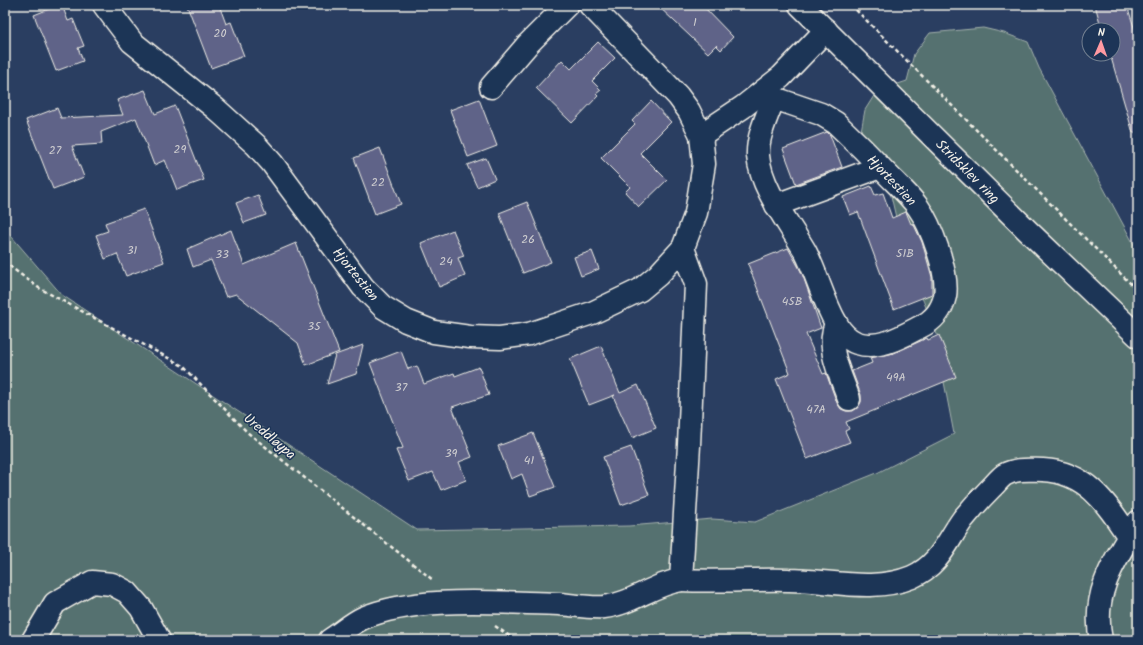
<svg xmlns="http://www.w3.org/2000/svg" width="1143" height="645" viewBox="0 0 1143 645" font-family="Kalam,sans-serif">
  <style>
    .green { fill: #55716f; stroke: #a4b1ac }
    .building { fill: #5f6388; stroke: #f4f1e8 }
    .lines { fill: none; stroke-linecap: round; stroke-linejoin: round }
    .minor-casing { stroke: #f4f1e8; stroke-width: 25 }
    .path { stroke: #f4f1e8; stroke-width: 2.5; stroke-dasharray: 4 3; stroke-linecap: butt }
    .minor { stroke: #1d3557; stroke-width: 22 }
    .labels { text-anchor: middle; stroke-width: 3; stroke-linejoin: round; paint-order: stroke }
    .number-label { font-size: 12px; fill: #cfced0 }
    .street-label { font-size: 14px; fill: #f4f1e8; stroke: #1d3557 }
  </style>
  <rect width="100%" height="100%" fill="#2a3e61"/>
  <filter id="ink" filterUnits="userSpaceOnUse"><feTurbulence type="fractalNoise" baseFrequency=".025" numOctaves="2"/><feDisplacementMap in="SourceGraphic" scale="8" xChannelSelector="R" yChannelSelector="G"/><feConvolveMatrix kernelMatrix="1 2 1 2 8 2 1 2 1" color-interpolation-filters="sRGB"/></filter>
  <g filter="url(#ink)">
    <path class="green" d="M983,28L1004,33L1028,42L1039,68L1138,252V640H5V229L62,295L417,530L629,526L712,519L755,522L877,473L954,434L944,382L943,349L905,256L884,166L863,153L861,131L865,110L877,91L907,81L914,54L930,33Z"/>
    <g class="building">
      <path d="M59,5H62L68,21L73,19L84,46L78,48L83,61L56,71L34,15Z"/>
      <path d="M187,5H219L226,24L231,22L244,56L211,68Z"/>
      <path d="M657,5H702L733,37L721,50L716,45L708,53Z"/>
      <path d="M1095,5H1127L1138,40V132L1133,133L1110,54H1113V30H1102Z"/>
      <path d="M598,42L615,58L592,81L601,90L596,94L598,96L572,123L536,88L562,60L571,69Z"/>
      <path d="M145,90L155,114L175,106L204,180L177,190L165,160L154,165L136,118L101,132L102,144L72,146L84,177L53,189L26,120L57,108L61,118L123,115L117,100Z"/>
      <path d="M479,99L497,146L468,157L450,110Z"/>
      <path d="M651,101L671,122L640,153L667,180L639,207L625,192L630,187L601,158L635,124L632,121Z"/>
      <path d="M827,132L830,135L842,167L796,184L783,149Z"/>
      <path d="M380,148L401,204L375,214L354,158Z"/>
      <path d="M486,158L495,179L477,187L467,165Z"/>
      <path d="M871,186L875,195L883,193L892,218L906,212L911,224L913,223L922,242L932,277V294L894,309L858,212L850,215L843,197Z"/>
      <path d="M258,195L266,215L244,223L236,203Z"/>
      <path d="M527,202L551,262L523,273L499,213Z"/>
      <path d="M144,209L164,262L126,276L117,254L105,259L96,235L108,231L105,223Z"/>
      <path d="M231,230L244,265L296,243L339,352L306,365L298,343L236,294L226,297L211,260L193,267L187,249Z"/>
      <path d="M453,230L464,256L458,258L465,276L439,287L421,243Z"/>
      <path d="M788,248L802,273L821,328L806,334L823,374L826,373L837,403L841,409L846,411H853L858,407L861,402V395L852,371L872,363L870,358L894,353L927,338L928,340L939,335L956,377L846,422L849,429L845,431L850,442L807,459L776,379L790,373L748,264Z"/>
      <path d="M592,251L599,269L581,276L574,257Z"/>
      <path d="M363,345L356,374L327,384L335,355Z"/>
      <path d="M601,346L620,393L638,385L656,428L632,438L613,396L615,395L589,405L570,359Z"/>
      <path d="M401,351L408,369L417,366L424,384L454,373L455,376L479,367L489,395L452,407L472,457L459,462L466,480L441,490L433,472L409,481L396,450L403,448L370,363Z"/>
      <path d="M533,433L555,487L530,496L522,474L511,479L498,446Z"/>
      <path d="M631,447L649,495L621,505L603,457Z"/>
    </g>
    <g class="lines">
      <defs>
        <g id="minor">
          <path d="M104,5L132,42L216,109L256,145L272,163L363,287L383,307L406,321L434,332L470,337L500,338L529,334L592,313L640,290L658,275L683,248L696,213L704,164L701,135L689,111L678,96L590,5"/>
          <path d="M800,5L1028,231L1138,336"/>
          <path d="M491,87L528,44L567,5"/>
          <path d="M766,89L774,98C767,116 757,137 758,156C761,189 789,223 805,251C817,274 823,300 836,323C840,331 848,340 857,343C879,350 901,337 920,327C933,321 942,310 945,296C949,274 931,225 918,207C910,196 899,186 889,176C872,158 854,140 836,123L821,114L774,98"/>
          <path d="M701,135L743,107L781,77L826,30"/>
          <path d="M776,205L880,167"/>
          <path d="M836,323C826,349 840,373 849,399"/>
          <path d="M681,580C717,582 753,579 789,580C830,580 873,593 912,577C940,565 947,541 963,519C972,508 982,497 991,488C995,484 1000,478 1004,475C1016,468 1030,470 1043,470C1087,472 1107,504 1129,537"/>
          <path d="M33,640L55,603L92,582L112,584L127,592L141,608L159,640"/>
          <path d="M330,640C341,633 352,623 363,618C416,595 501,603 559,604C573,605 589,608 604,607C632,604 653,584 681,580L689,445L696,284L683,248"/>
          <path d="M1101,640C1091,593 1115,560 1138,522"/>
        </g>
      </defs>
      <use href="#minor" class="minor-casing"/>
      <g class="path">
        <path d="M851,5L1138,291"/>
        <path d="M5,260L12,268L39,288L183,366L247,432L433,580"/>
        <path d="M495,626L515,640"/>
      </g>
      <use href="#minor" class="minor"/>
    </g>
  </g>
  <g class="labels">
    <g class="number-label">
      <text x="695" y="26">1</text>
      <text x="220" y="37">20</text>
      <text x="180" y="153">29</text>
      <text x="55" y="154">27</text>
      <text x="378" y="186">22</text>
      <text x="528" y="243">26</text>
      <text x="132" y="254">31</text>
      <text x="905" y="257">51B</text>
      <text x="222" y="258">33</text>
      <text x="446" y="265">24</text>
      <text x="792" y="305">45B</text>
      <text x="314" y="330">35</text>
      <text x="896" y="381">49A</text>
      <text x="401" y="391">37</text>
      <text x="816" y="413">47A</text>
      <text x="451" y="457">39</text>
      <text x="529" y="464">41</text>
    </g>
    <g class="street-label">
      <text transform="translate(968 171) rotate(45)" y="5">Stridsklev ring</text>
      <text transform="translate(892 180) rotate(46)" y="5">Hjortestien</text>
      <text transform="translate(356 274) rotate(51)" y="5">Hjortestien</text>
      <text transform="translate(270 436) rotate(40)" y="5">Ureddløypa</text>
    </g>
  </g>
  <rect width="1143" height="645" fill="none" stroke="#1d3557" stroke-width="20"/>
  <rect x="10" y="10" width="1123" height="625" fill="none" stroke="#f4f1e8" stroke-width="1.5" filter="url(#ink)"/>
  <g transform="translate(1101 42) rotate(2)"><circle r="19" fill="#1d3557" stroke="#738091"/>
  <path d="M0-3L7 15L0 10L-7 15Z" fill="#ff9aa2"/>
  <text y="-6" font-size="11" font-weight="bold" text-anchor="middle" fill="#f4f1e8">N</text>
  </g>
</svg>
